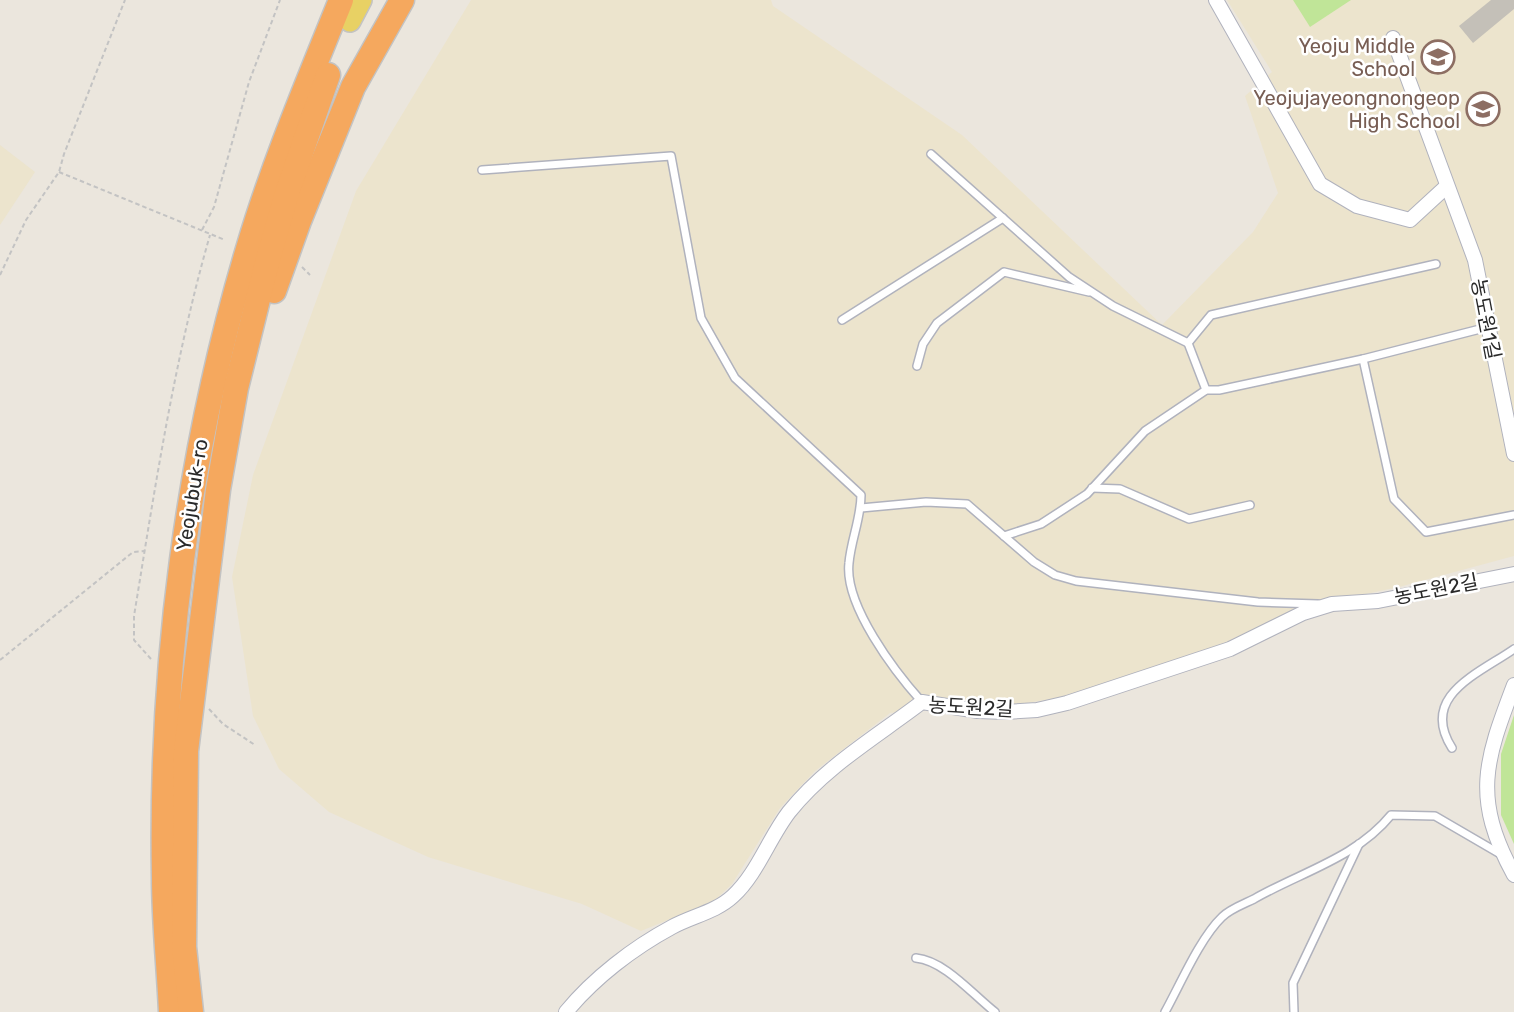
<svg xmlns="http://www.w3.org/2000/svg" width="1514" height="1012" viewBox="0 0 1514 1012" font-family="Rubik,'Noto Sans KR',sans-serif">
  <style>
    .education { fill: #ece4cd }
    .pitch { fill: #c0e598 }
    .building { fill: #c4c0b8 }
    .lines { fill: none; stroke-linecap: round; stroke-linejoin: round }
    .lane-casing { stroke: #b0b2bd; stroke-width: 10 }
    .street-casing { stroke: #b0b2bd; stroke-width: 16 }
    .primary-casing { stroke: #c3c3c3; stroke-width: 24 }
    .highway-casing { stroke: #c3c3c3; stroke-width: 27 }
    .path { stroke: #c3c3c3; stroke-width: 2; stroke-dasharray: 4.5 3; stroke-linecap: butt }
    .lane { stroke: #fff; stroke-width: 7 }
    .street { stroke: #fff; stroke-width: 14 }
    .primary { stroke: #e8d164; stroke-width: 21 }
    .highway { stroke: #f5a85e; stroke-width: 24 }
    .labels { text-anchor: middle; stroke-width: 5; stroke-linejoin: round; paint-order: stroke }
    .education-label { font-size: 20px; fill: #785e54; stroke: #fff; text-anchor: end }
    .street-label { font-size: 20px; fill: #2a2a2a; stroke: #fff }
  </style>
  <rect width="100%" height="100%" fill="#ebe6dd"/>
  <g class="education">
    <path d="M471,0H771L773,6L962,135L1162,325L1253,232L1278,193L1245,96L1272,72L1227,0H1514V556L1399,587L1294,609L1227,645L1064,697L1020,704H960L890,713L815,771L780,808L732,884L714,901L641,931L582,904L428,857L329,812L279,769L253,716L232,577L253,475L356,191Z"/>
    <path d="M0,145L35,172L0,225Z"/>
  </g>
  <g class="pitch">
    <path d="M1293,0H1351L1310,27Z"/>
    <path d="M1514,715V844L1501,815V754Z"/>
  </g>
  <path class="building" d="M1491,0H1514V9L1473,43L1459,26Z"/>
  <g class="lines">
    <defs>
      <g id="lane">
        <path d="M931,154L1069,277L1113,306L1188,343L1211,315L1436,264"/>
        <path d="M482,170L671,156L701,318L735,378L861,495C861,518 851,540 849,563C844,605 895,672 922,702"/>
        <path d="M842,320L1003,218"/>
        <path d="M1188,343L1206,390"/>
        <path d="M1363,359L1394,499L1426,532L1514,515"/>
        <path d="M917,366L923,344L937,323L1004,272L1089,292"/>
        <path d="M1092,488L1120,489L1189,519L1250,505"/>
        <path d="M861,508L926,502L967,504L1034,562L1055,575L1076,581L1258,602L1318,604"/>
        <path d="M1004,536L1041,524L1087,494L1145,431L1206,390H1219L1363,359L1488,327"/>
        <path d="M1452,748C1419,696 1478,674 1514,649"/>
        <path d="M916,958C945,961 972,994 995,1012"/>
        <path d="M1165,1012C1180,985 1200,938 1222,917C1230,909 1244,904 1254,899C1301,872 1356,858 1391,815L1435,816L1502,855"/>
        <path d="M1294,1012L1293,983L1359,844"/>
      </g>
      <g id="street">
        <path d="M1216,0L1320,184L1357,206L1410,220L1447,186"/>
        <path d="M1393,38L1475,260L1514,454"/>
        <path d="M1514,685C1485,761 1472,798 1514,875"/>
        <path d="M566,1012C594,978 633,948 672,927C692,916 716,912 733,896C757,874 769,838 789,812C826,766 876,737 922,702L978,711L1005,712L1037,710L1067,703L1230,649L1303,613L1332,604L1378,601L1514,574"/>
      </g>
      <path id="primary" d="M350,21L361,0"/>
      <g id="highway">
        <path d="M274,291L299,221L353,87L402,0"/>
        <path d="M171,1012C169,967 164,922 164,877C160,666 188,451 248,249C273,164 308,82 341,0"/>
        <path d="M191,1012L184,947L186,751L218,490L236,388L267,263L287,193L328,75"/>
      </g>
    </defs>
    <use href="#lane" class="lane-casing"/>
    <use href="#street" class="street-casing"/>
    <use href="#primary" class="primary-casing"/>
    <use href="#highway" class="highway-casing"/>
    <g class="path">
      <path d="M59,172L225,240"/>
      <path d="M202,230L214,207L249,82L280,0"/>
      <path d="M302,267L310,275"/>
      <path d="M0,275L26,220L59,172L64,154L125,0"/>
      <path d="M151,659L134,640V616C155,488 174,360 210,235"/>
      <path d="M0,660L133,552L145,551"/>
      <path d="M209,709L223,724L255,745"/>
    </g>
    <use href="#lane" class="lane"/>
    <use href="#street" class="street"/>
    <use href="#primary" class="primary"/>
    <use href="#highway" class="highway"/>
  </g>
  <defs>
    <symbol id="school-ring" viewBox="-11 -11 22 22"><circle r="9.5" fill="#fff" stroke="#8d6e63" stroke-width="1.5"/><path d="M0-5L7-2L0 1L-7-2ZM-4 1L0 2.5L4 1V4Q0 6-4 4Z" fill="#8d6e63"/></symbol>
  </defs>
  <g fill-rule="evenodd">
    <use href="#school-ring" x="1419" y="38" width="38" height="38"/>
    <use href="#school-ring" x="1464" y="90" width="38" height="38"/>
  </g>
  <g class="labels">
    <g class="education-label">
      <text x="1415" y="53">Yeoju Middle<tspan x="1415" dy="23">School</tspan></text>
      <text x="1460" y="105">Yeojujayeongnongeop<tspan x="1460" dy="23">High School</tspan></text>
    </g>
    <g class="street-label">
      <text transform="translate(1486 319) rotate(79)" y="7">농도원1길</text>
      <text transform="translate(192 495) rotate(-81)" y="7">Yeojubuk-ro</text>
      <text transform="translate(1436 589) rotate(-11)" y="7">농도원2길</text>
      <text transform="translate(971 707) rotate(3)" y="7">농도원2길</text>
    </g>
  </g>
</svg>
